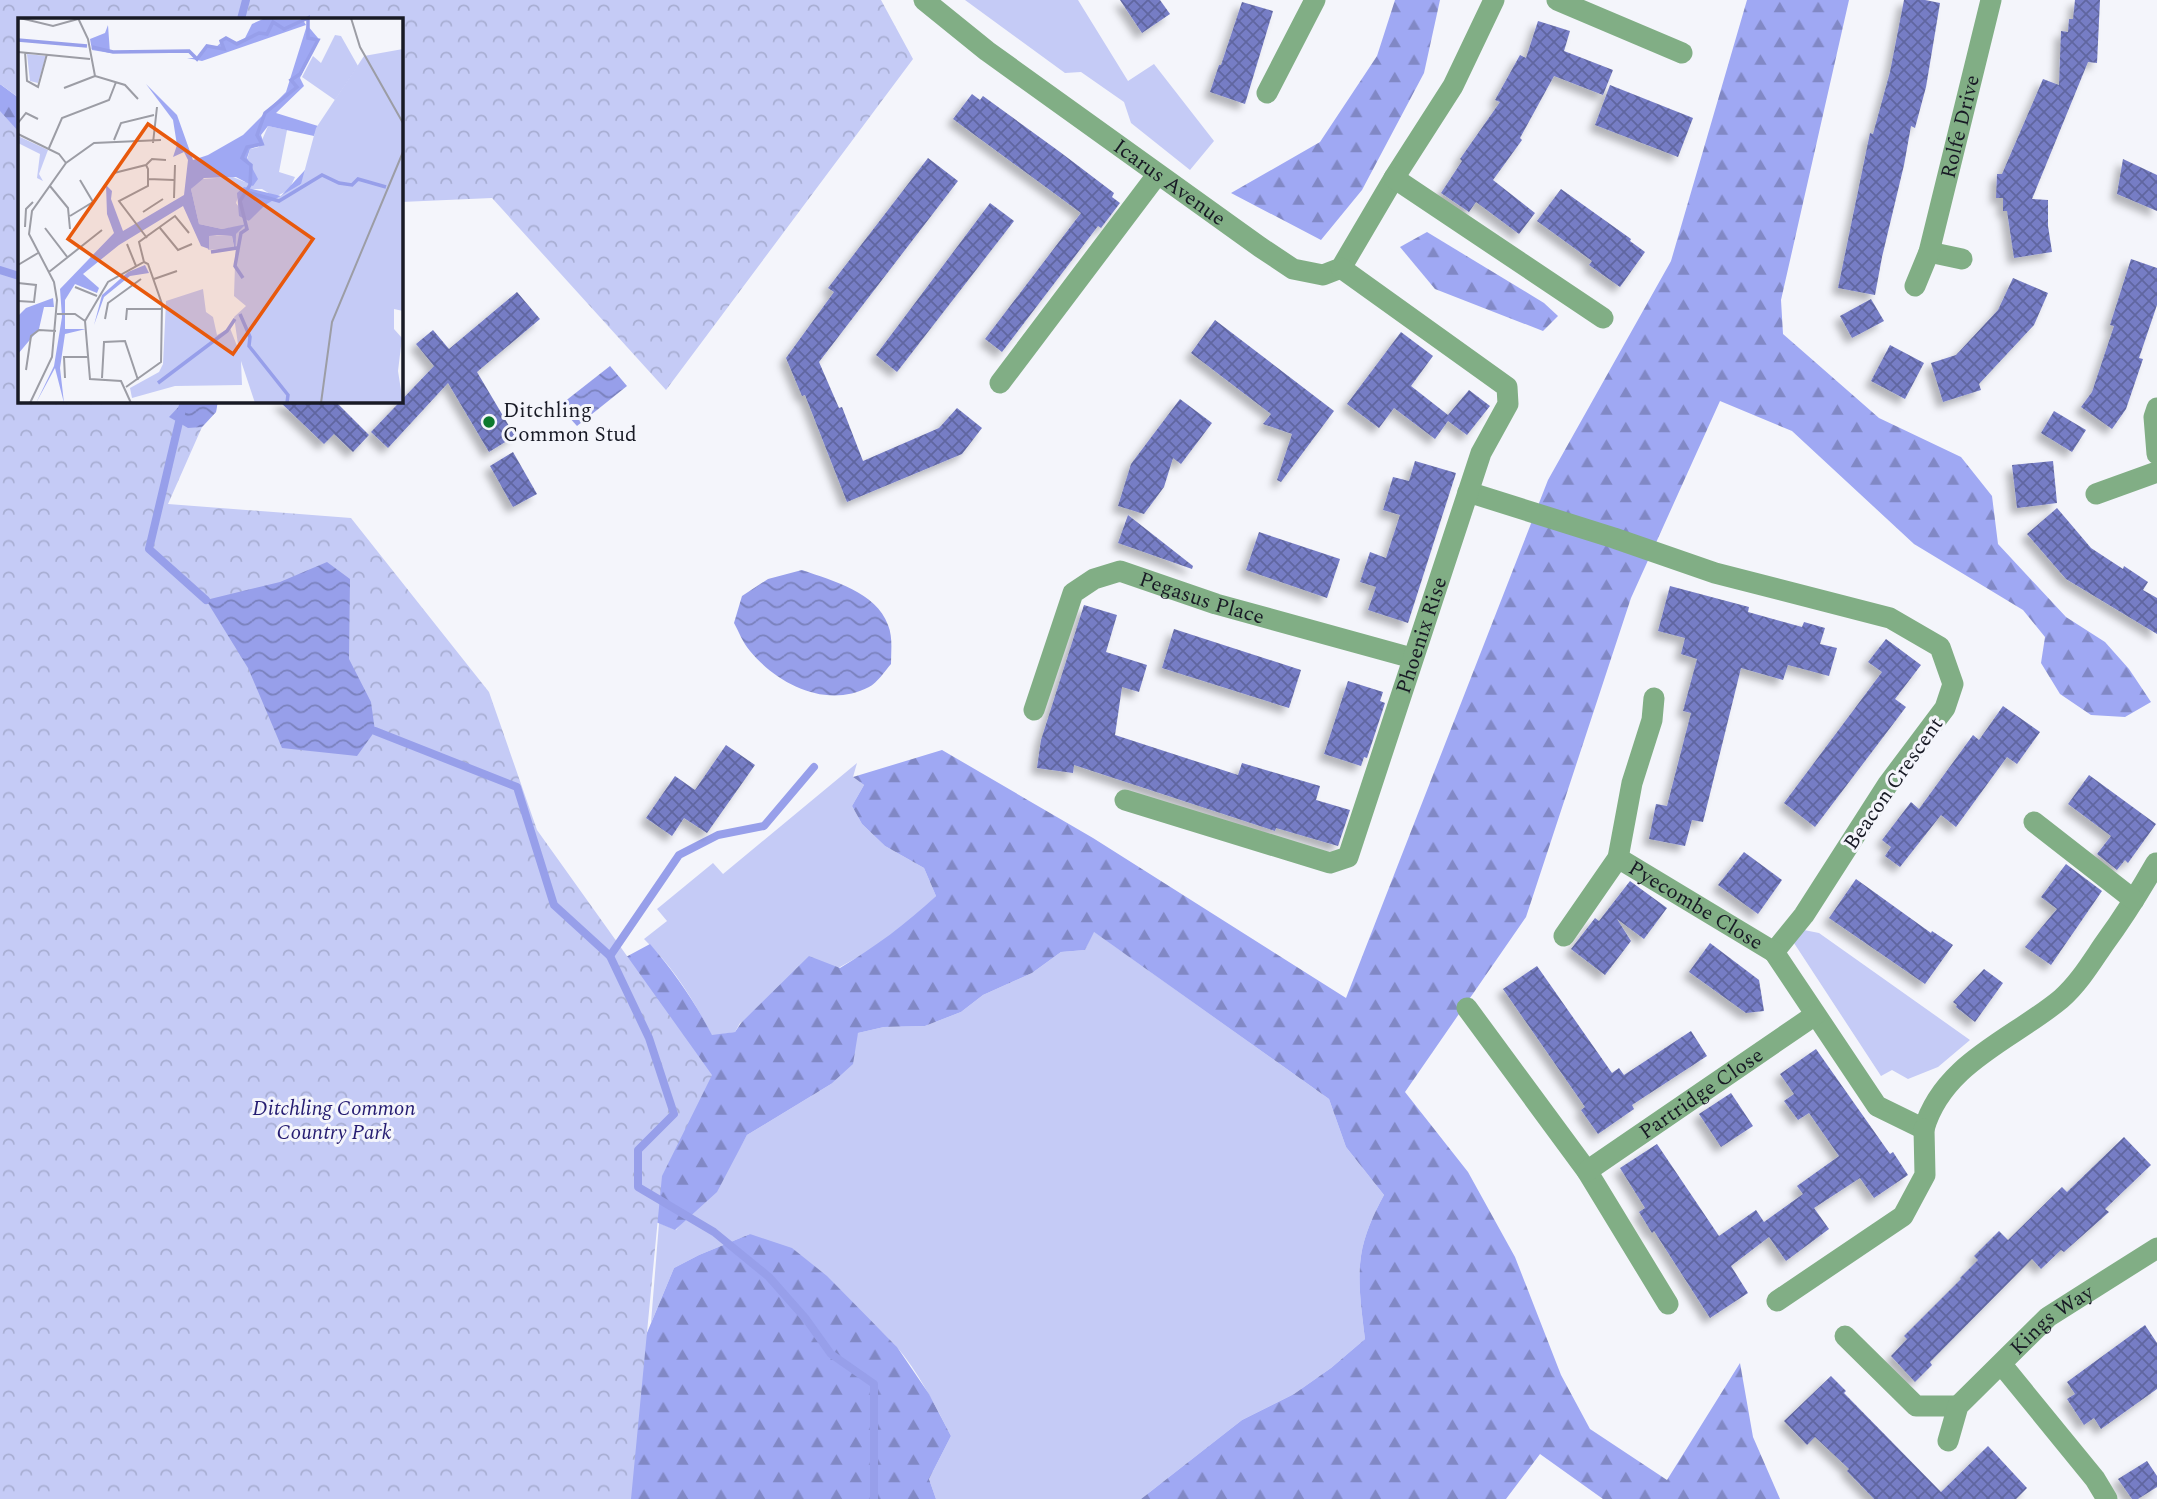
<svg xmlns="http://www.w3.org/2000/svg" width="2157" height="1499" viewBox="0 0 2157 1499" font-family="Spectral,serif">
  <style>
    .grass { fill: #c5cbf6 }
    .forest { fill: url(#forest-firs) }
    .park { fill: url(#park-crowns) }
    .water { fill: url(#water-waves) }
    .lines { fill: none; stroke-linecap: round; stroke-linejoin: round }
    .stream { stroke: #979fea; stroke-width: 8 }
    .building { fill: url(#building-cross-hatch); filter: url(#shadow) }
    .minor { stroke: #81ae85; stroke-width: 21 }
    .poi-dot { fill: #0e792e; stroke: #f4f5fb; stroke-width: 2.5 }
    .labels { text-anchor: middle; stroke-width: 6; stroke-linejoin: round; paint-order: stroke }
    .street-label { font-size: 21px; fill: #181a25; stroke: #f4f5fb }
    .poi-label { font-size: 21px; fill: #181a25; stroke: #f4f5fb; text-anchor: start }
    .park-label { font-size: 21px; font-style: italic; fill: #251c71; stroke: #f4f5fb }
    .inset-river { fill: none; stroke: #979fea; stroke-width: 3.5 }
    .inset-road { fill: none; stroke: #9c9da5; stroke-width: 2 }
    .view { fill: #e8590c; fill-opacity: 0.15; stroke: #e8590c; stroke-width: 3.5 }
    .inset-edge { fill: none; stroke: #181a25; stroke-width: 3.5 }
  </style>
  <defs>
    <pattern id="forest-firs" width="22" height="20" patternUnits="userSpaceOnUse" patternTransform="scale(1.75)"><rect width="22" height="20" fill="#9fa8f3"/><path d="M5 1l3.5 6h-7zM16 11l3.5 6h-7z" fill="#8188c5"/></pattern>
    <pattern id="park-crowns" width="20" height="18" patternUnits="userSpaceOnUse" patternTransform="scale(1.75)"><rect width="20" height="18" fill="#c5cbf6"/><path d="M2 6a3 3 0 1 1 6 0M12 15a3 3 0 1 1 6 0" fill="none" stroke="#a8aed3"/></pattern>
    <pattern id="water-waves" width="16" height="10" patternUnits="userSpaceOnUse" patternTransform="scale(1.75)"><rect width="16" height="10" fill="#979fea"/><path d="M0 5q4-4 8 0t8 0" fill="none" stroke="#7a81bd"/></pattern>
    <pattern id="building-cross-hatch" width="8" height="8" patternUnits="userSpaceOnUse" patternTransform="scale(1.75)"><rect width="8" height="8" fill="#767dc5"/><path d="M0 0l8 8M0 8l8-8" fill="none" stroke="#6066a0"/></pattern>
    <filter id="shadow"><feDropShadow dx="-6" dy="6" stdDeviation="3.5" flood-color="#0004"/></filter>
  </defs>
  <rect width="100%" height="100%" fill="#f4f5fb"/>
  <g class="grass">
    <path d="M965,0H1078L1128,81L1154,64L1214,141L1190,170L1131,123L1124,102L1081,72L1065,73Z"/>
    <path d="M857,763L853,777L864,785L852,806L862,824L885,846L924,868L936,896L911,920L874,948L740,1023L735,1032L712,1036C694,1000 673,967 644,939L667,921L657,909L713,863L723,874Z"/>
    <path d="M1804,930L1819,933L1970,1040L1938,1067L1908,1079L1892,1070L1881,1076L1794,943Z"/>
    <path d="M1093,931L1329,1099L1346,1147L1384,1195C1374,1213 1364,1235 1361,1256C1357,1282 1362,1313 1365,1339L1331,1368L1294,1394L1242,1420L1141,1499H936L929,1479L951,1436C935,1405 918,1371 895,1345C854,1301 799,1269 750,1234L699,1255L674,1268L651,1323L659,1223L676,1230L731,1163L747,1135L831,1084L858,1033L884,1027L925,1026L961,1012L983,995L1032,973L1061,952L1085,950Z"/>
  </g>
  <g class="forest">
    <path d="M1395,0H1440L1424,73L1362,190L1321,240L1231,193L1320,142L1377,56Z"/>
    <path d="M1747,0H1849L1781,300L1783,334L1879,418L1961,457L1992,496L1998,544L2066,617L2105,642L2129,669L2151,702L2125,717L2091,715L2060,694L2041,663L2045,637L2023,610L1914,544L1792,431L1720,401L1631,598L1526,917L1405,1092L1468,1172L1515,1257L1561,1375L1590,1429L1667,1480L1740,1363L1753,1437L1780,1499H1603L1540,1454L1506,1499H1141L1242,1420L1294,1394L1331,1368L1365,1339C1362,1313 1357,1282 1361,1256C1364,1235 1374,1213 1384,1195L1346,1147L1329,1099L1094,932L1085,950L1061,952L1032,973L983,995L961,1012L925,1026L884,1027L858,1033L853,1064L831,1084L747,1135L717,1192L675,1230L629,1211L587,978L650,944C675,973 695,1002 712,1035L735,1032L741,1023L809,956L840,968C875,947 906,924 936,896L924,868L885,846L862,824L852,806L864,785L853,777L942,750L1093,838L1346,998L1548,480L1671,261Z"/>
    <path d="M0,84L19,98V287L0,279Z"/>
    <path d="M1427,232L1544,303L1558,316L1543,331L1435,289L1400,247Z"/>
    <path d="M750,1234L792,1248L827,1276L897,1347L929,1394L951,1436L929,1479L936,1499H616L634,1364L674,1268L699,1255Z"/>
  </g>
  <g class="park">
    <path d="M0,0H881L913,59L666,390L492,198L401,202V19H19V98L0,84Z"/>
    <path d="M0,111L19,132V401H217L216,412L202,427L168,504L351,518L489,692L537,830L712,1075L662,1176L631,1499H0Z"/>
  </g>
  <g class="water">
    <path d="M610,366L627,386L577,426L559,406Z"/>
    <path d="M184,401H218L216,412L202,427L188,428L169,417Z"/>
    <path d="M327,562L350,579L349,659L371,702L375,731L357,756L282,748L248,668L206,600L280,582Z"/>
    <path d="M802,570C833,581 876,592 888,625C893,637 891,651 891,664C885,671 877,683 869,687C827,709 778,685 750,651C743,643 739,632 734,623L742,596L768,579Z"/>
  </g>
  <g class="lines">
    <g class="stream">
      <path d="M241,19L246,0"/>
      <path d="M0,270L19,276"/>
      <path d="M184,401L149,549L206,600"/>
      <path d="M375,731L517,787L554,905L610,956L649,1038L674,1114L638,1150V1187L714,1232L769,1277L806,1319L831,1354L874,1384V1499"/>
      <path d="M610,956L679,855L718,835L764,826L814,767"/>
    </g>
  </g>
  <g class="building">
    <path d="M1120,0H1160L1170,14L1142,33Z"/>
    <path d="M1904,0H1925L1940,3L1926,87L1915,128L1911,126L1904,165L1882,257L1875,295L1838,288L1870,133L1873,134L1890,72Z"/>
    <path d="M2075,0H2100L2097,63L2088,62L2032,199L2048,200V226L2052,252L2014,258L2007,211H2003V198H1996L1997,174H2002L2043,79L2059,85L2061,31L2068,32L2069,19H2073Z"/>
    <path d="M1242,2L1273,11L1245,104L1210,92L1219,65H1221Z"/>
    <path d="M1538,21L1570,31L1564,51L1613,70L1603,95L1554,76L1520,138L1522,140L1493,180L1535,213L1519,234L1476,202L1469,212L1441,193L1462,161L1460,159L1500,102L1495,100L1520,55L1526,58Z"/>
    <path d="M1610,85L1693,118L1678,157L1595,125Z"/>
    <path d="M972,94L980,100L983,96L1060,152L1114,193L1112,197L1120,203L1101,228L1098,226L1002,352L985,339L1081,213L953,119Z"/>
    <path d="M928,158L958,181L819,362L839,408L842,407L863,461L939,428L957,408L982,428L962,454L847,502L805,395L802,396L786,358L834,292L828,288Z"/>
    <path d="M2123,159L2157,175V211L2117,194Z"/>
    <path d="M1561,189L1631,239L1630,241L1645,252L1620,287L1589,265L1592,261L1537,221Z"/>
    <path d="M990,203L1014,221L897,372L876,355Z"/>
    <path d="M2131,259L2157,268V305L2139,358L2143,359L2126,409L2112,429L2081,407L2092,392L2114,326L2110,325Z"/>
    <path d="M2013,278L2048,293L2034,325L1979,384L1981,390L1943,402L1931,363L1956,355L1998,310Z"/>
    <path d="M517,292L540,319L477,372L515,436L489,452L448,383L388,448L371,432L434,366L416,344L433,330L449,349Z"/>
    <path d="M1871,299L1884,321L1852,338L1840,316Z"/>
    <path d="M1215,320L1334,411L1281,482L1277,480L1292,434L1263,424L1271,414L1191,353Z"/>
    <path d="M1401,332L1433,356L1411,386L1448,415L1469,390L1490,406L1467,435L1448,421L1435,439L1394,408L1379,428L1347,404Z"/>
    <path d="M1890,345L1924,363L1905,399L1871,381Z"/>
    <path d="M1180,399L1212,423L1181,464L1173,458L1164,487L1144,514L1118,506L1131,464Z"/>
    <path d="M279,401H335L369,435L353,452L334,434L324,444Z"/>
    <path d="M2054,411L2086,430L2072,452L2041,433Z"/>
    <path d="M513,452L537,494L513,507L490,466Z"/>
    <path d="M1415,461L1456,473L1408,623L1368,610L1376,587L1360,582L1370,552L1386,558L1400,515L1383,510L1393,477L1409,481Z"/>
    <path d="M2053,461L2057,503L2017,508L2012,465Z"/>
    <path d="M2057,508L2091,548L2123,569L2124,566L2148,582L2143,590L2157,598V634L2066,579L2027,534Z"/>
    <path d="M1128,515L1193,566L1192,569L1118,543Z"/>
    <path d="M1259,532L1340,559L1327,598L1246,570Z"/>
    <path d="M1670,586L1749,607L1748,612L1802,627L1804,622L1825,628L1820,644L1837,648L1829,676L1788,665L1783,680L1741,668L1703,822L1692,820L1685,846L1649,839L1656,804L1667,806L1691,713L1683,711L1697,659L1681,654L1685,638L1658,631Z"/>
    <path d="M1084,605L1117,615L1106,652L1147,665L1139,692L1122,687L1115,735L1238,775L1242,763L1320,786L1316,800L1350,810L1338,846L1276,828L1275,831L1074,765L1073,773L1037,768L1041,740Z"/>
    <path d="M1174,629L1301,670L1289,708L1162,668Z"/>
    <path d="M1886,639L1921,665L1895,699L1906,707L1815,827L1784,803L1882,672L1868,662Z"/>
    <path d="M1348,681L1383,692L1380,701L1385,703L1367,758L1364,757L1361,766L1324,754Z"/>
    <path d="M2003,706L2040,732L2017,764L2007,757L1956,827L1941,815L1900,867L1885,856L1891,847L1882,840L1911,802L1919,809L1973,735L1979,740Z"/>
    <path d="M726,745L755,765L707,833L684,818L672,836L646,818L675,776L695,790Z"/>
    <path d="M2089,775L2156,824L2128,863L2125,860L2117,870L2097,854L2111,836L2068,804Z"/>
    <path d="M1744,852L1782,880L1758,914L1718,885Z"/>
    <path d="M2066,864L2102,891L2051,965L2025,947L2057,909L2041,897Z"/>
    <path d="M1856,879L1931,933L1932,931L1953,945L1925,984L1829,918Z"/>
    <path d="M1630,881L1667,908L1644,939L1617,919L1631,941L1605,975L1571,949L1595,918L1599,921Z"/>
    <path d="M1710,943L1759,980L1764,1011L1746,1013L1689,972Z"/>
    <path d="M1537,966L1612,1073L1619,1068L1624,1075L1691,1031L1707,1056L1632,1105L1634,1109L1598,1134L1581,1110L1585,1107L1503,989Z"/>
    <path d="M1984,969L2003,983L1975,1022L1956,1007L1957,1005L1953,1002Z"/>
    <path d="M1816,1049L1890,1154L1893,1152L1908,1175L1874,1198L1860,1178L1814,1208L1829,1229L1786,1261L1769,1237L1731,1266L1748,1293L1710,1318L1654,1231L1652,1233L1639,1212L1645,1208L1620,1168L1657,1144L1719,1236L1756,1210L1764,1222L1803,1194L1797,1186L1839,1156L1809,1113L1798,1120L1784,1101L1794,1094L1780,1074Z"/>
    <path d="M1731,1093L1753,1126L1721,1147L1699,1114Z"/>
    <path d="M2124,1137L2151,1165L2105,1209L2109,1212L2064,1252L2061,1250L2041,1269L2032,1259L1930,1362L1932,1365L1915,1382L1891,1356L1907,1339L1904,1336L1961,1279L1960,1278L1978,1260L1974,1256L1999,1231L2008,1240L2062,1187L2067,1192Z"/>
    <path d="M2145,1325L2157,1343V1389L2101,1429L2094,1418L2084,1425L2067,1399L2075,1394L2067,1382Z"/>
    <path d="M1831,1376L1846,1391L1844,1393L1941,1492L1988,1446L2027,1488L2016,1499H1874L1847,1471L1849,1469L1815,1437L1807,1445L1784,1421Z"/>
    <path d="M2147,1461L2157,1476V1487L2138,1499H2132L2118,1479Z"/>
  </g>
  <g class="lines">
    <g class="minor">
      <path id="s1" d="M924,0L987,51L1260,247L1293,269L1323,275L1341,268L1394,178L1453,86L1494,0"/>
      <path d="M1557,0L1682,53"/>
      <path d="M1267,93L1315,0"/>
      <path d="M1394,178L1603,318"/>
      <path d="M1929,252L1962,259"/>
      <path id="s2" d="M1915,286L1929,252L1991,0"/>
      <path d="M1000,383L1157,175"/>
      <path d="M2157,408L2154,417L2157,454"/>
      <path d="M1468,492L1614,538L1715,573L1890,618L1940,647L1953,684L1945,708L1888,784L1804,915L1774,952L1877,1106L1924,1129C1943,1063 2013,1039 2061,999C2079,983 2091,963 2104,944C2123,918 2140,891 2156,863"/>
      <path d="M2096,494L2157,472"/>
      <path id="s3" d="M1034,710L1073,593L1094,579L1120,571L1216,604L1412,658"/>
      <path id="s4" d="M1125,800L1330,863L1348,857L1481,453L1508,404L1507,387L1341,268"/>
      <path d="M2034,822L2134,900"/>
      <path id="s5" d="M1618,858L1774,952"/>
      <path d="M1564,936L1618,858L1632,783L1652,720L1654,698"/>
      <path d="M1467,1008L1587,1171L1668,1304"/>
      <path id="s6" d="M1587,1171L1815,1015"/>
      <path d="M1777,1301L1903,1216L1925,1175L1924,1129"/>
      <path d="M1845,1336L1916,1406H1958"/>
      <path d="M2002,1365L2095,1479L2107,1499"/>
      <path id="s7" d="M1948,1441L1958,1406L2048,1317L2157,1248"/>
    </g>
  </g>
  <circle class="poi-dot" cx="489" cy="422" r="7"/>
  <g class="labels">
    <g class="street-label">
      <text dy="7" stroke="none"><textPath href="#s2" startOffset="166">Rolfe Drive</textPath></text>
      <text dy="7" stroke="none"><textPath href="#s1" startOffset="306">Icarus Avenue</textPath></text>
      <text dy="7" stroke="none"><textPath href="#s3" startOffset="262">Pegasus Place</textPath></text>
      <text dy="7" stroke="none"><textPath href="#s4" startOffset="467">Phoenix Rise</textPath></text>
      <text transform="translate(1893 783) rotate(-55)" y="7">Beacon Crescent</text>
      <text dy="7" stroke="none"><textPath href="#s5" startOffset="91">Pyecombe Close</textPath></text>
      <text dy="7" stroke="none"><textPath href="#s6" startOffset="138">Partridge Close</textPath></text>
      <text dy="7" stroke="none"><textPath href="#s7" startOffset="164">Kings Way</textPath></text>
    </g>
    <g class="poi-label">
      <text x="503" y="417">Ditchling<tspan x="503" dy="24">Common Stud</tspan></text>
    </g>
    <g class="park-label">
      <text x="334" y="1115">Ditchling Common<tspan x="334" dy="24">Country Park</tspan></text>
    </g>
  </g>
  <g transform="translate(18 18)">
    <rect width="385" height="385" fill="#f4f5fb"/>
    <path d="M317,17L323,18L340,48L317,82L284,59L295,38L303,45ZM250,108L269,112L261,154L277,159L271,172L257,179L244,171H223L218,185L231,203L236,200L230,207L204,211L181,206L173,171L182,161L215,159L227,164L236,155L229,142L232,131L241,129ZM0,118L30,132L21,156L25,163L19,160L22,136L0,125ZM191,217L214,218L216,230L190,232Z" fill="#c5cbf6"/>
    <path d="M245,1L285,2L288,7L184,43L169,40H179L189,28L197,30L208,20L218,24L227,20L234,6ZM90,7L92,35L74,32L72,21L87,15ZM289,7L300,20L282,60L286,68L258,95L300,108L296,118L250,108L243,117L246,126L232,131L229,140L240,161L235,168L218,159L186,160L173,171L181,206L204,211L229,206L231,210L222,230L216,229L214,218L199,217L191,218V231L183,228L165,188L101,227L65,256L81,270L79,275L57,266L47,282V311H68L47,316L42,350L46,385L37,350L18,385L36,348L44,299L42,271L96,215L89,196L88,167L94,173L93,181L105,213L166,177L170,142L166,134L155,139L159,127L155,102L128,66L159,97L175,142L190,137L225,117L268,74ZM287,152L293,159L239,198L231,203L221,198L219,175L226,169L263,178ZM127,247L131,255L112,258L86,279L76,307L84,277L110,254ZM35,280L36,289H26L21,311L0,336V298L8,290Z" fill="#9fa8f3"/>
    <path d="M385,31V293L376,291V311L384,320L380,353L385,385H237L223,343L224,367L157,368L114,380L112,370L141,354L145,346L148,283L185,271L188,294L195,299L199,317L212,310L221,333L216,299L228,288L216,278L218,216L247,187L283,166L298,110L346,38ZM9,36L28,38L20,65L12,63Z" fill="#c5cbf6"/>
    <path class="inset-river" d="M0,22L69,28M74,29L95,34L171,33L179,41L189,28L206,31L203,23L208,20L219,26L241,15L249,16L255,4L266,11L290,0V20L300,22L282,56L273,62L279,69L247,95L239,117L244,126L229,129L224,140L233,147L232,167L222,183L229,211L223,215L217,248L225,260M229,174L261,183L304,157L321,165L334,167L340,161L368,169M193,234L219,230M222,296L232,319L231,328L270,377L269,385M140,365L209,313L217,301"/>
    <path class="inset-road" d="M2,0L35,8L60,1M60,0L70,21L77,58L107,67L120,81M333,0L342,29L385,105M0,34L72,41M7,34L9,63L20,69L29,36M46,70L77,58M0,105L8,95L20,101M0,116L41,136L48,145M96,122L103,105L136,97M135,125L139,89M31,130L44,100L91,82L98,64M128,147L134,141L148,142M96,155L128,147L130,151V168L101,183L129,220M130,161L156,162M32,168L50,190L52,211M156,180L157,147M125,194L145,181M52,198L75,184L62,162M7,209L8,191L15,184M27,210L50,240M142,210L160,232L174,226M109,226L118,248M126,244L121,224L157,198L171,215M0,247L20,235M31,254L84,212M136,261L159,253M0,265L18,267L16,284L0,283M57,269L79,278M39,296H57L67,303L72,361L103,363L113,385M87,301L90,285L123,261M108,302L109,291H144M67,303L90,264L126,244L130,246L144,286L143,344L108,369M8,352L13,318L21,312L38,313M47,360L46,339H71M84,360L86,324L107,323L120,362M12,385L34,339L39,282L36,264L11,216L14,193L48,145L76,125L143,122M303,385L314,304L385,134"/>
    <path class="view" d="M130,106L295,221L215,336L50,221Z"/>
    <rect width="385" height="385" class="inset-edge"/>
  </g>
</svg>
